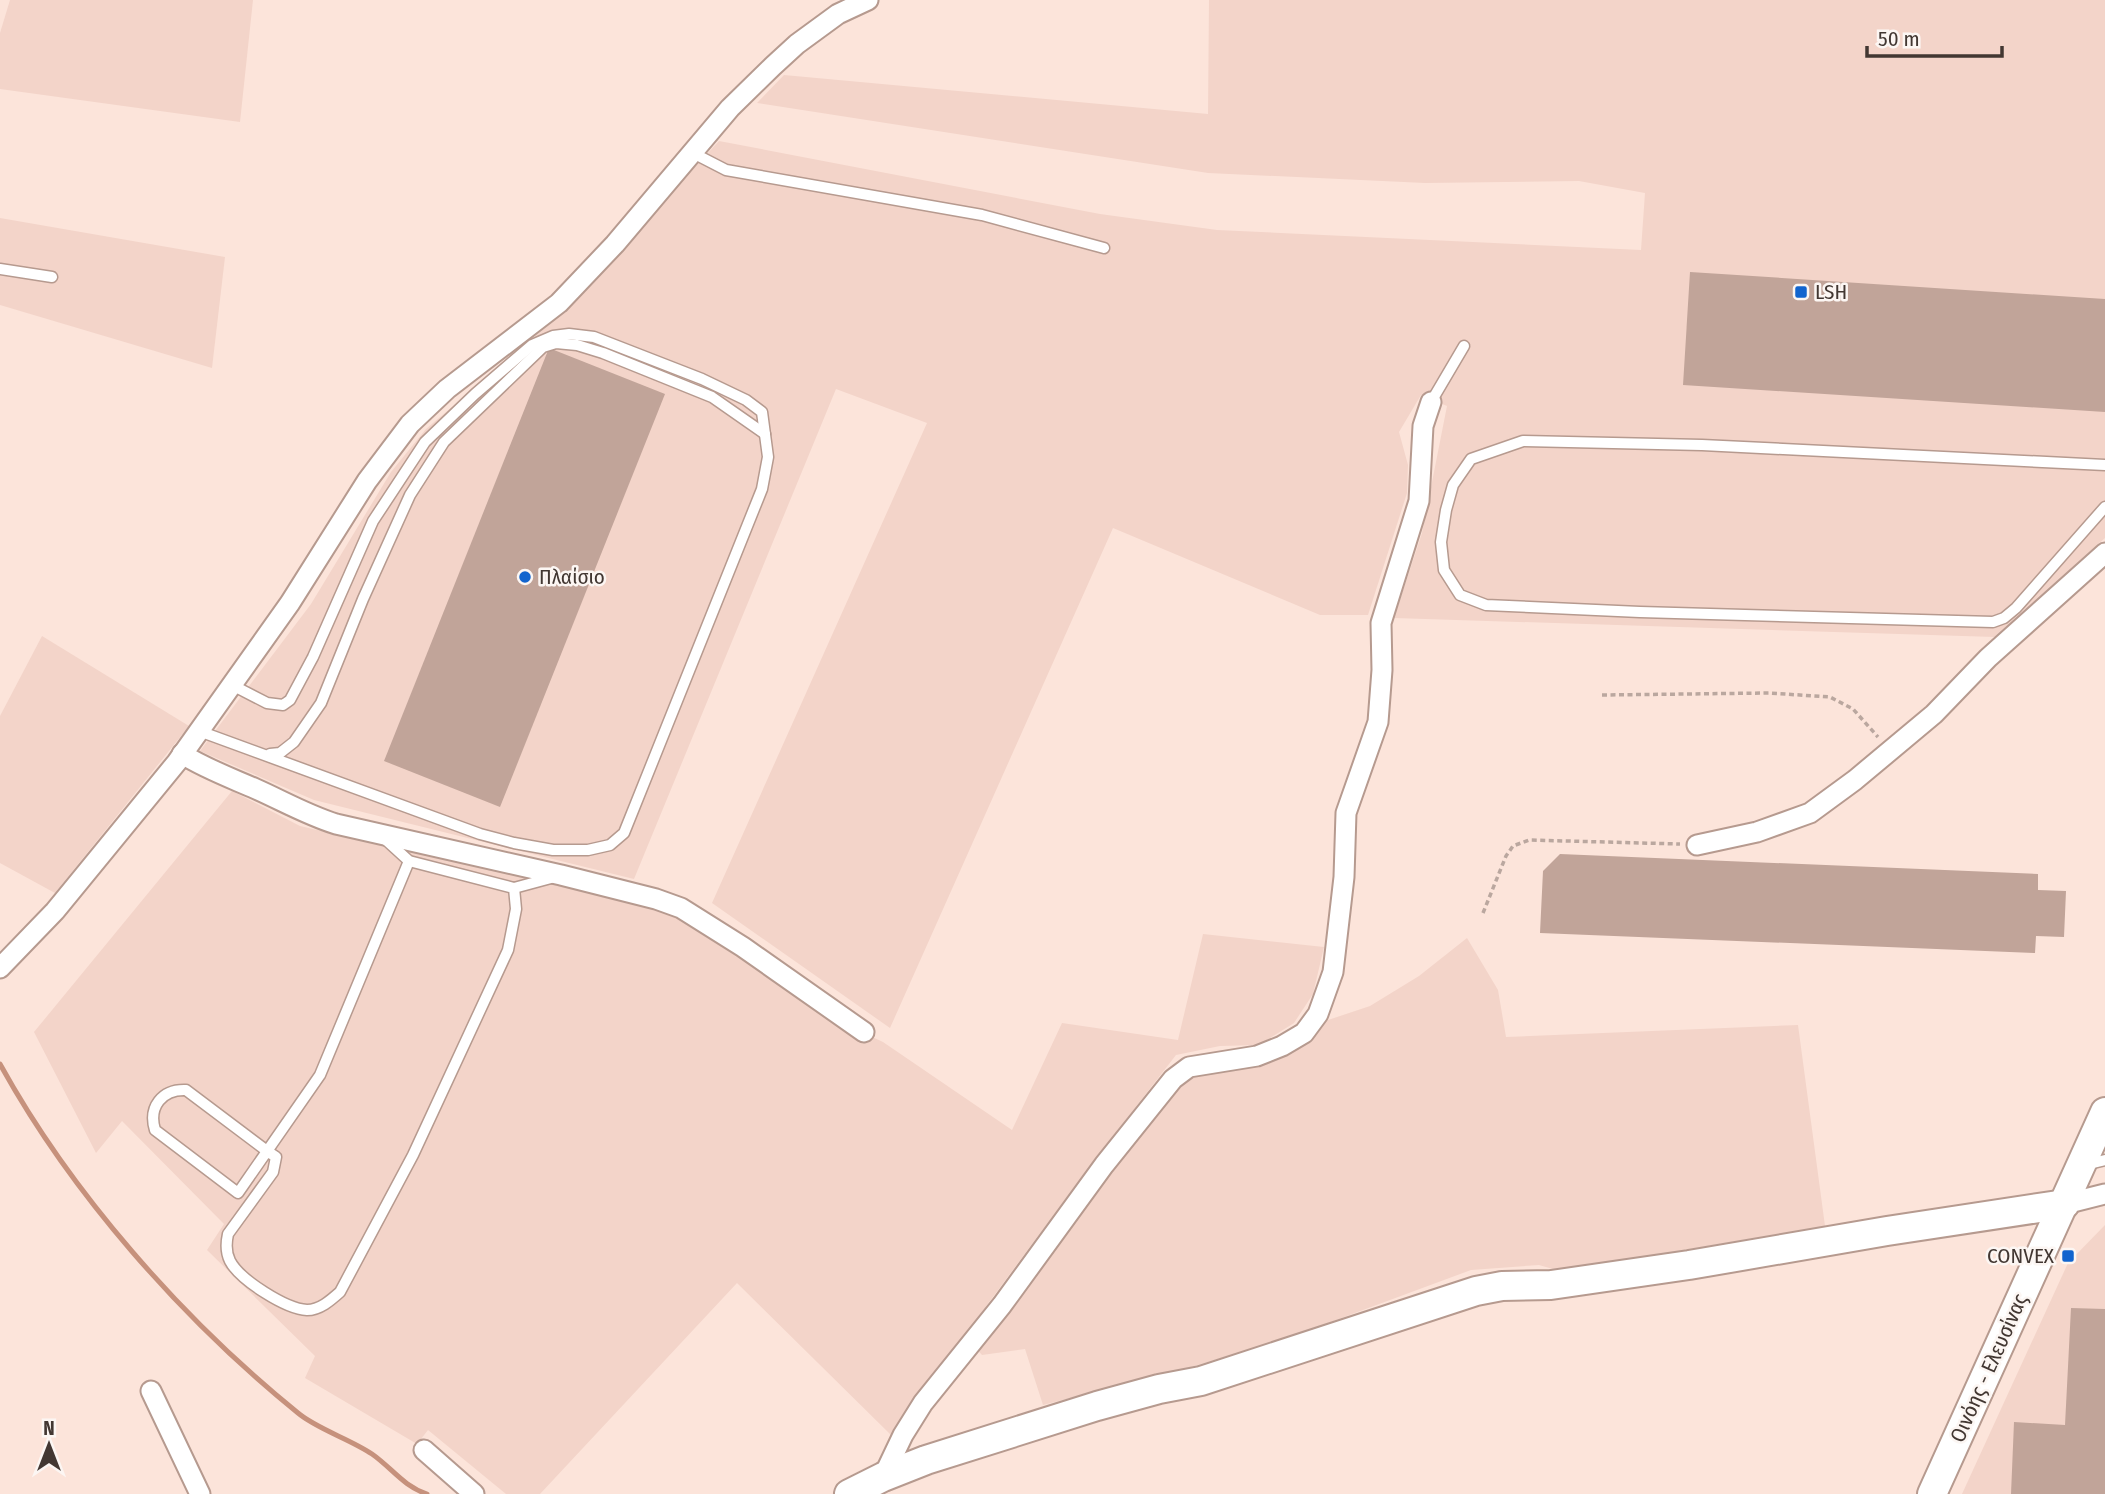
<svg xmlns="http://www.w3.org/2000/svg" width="2105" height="1494" viewBox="0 0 2105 1494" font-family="'Fira Sans Condensed',sans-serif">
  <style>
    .built { fill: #f3d4c9 }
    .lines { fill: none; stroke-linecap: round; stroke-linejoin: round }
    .stream { stroke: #c6917c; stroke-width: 5 }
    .building { fill: #c1a499 }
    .lane-casing { stroke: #b69a8f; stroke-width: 13 }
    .street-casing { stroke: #b69a8f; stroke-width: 23 }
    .secondary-casing { stroke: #b69a8f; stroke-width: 32 }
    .path { stroke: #baa79f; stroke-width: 3.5; stroke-dasharray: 5 3.5; stroke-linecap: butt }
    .lane { stroke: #fff; stroke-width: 10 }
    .street { stroke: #fff; stroke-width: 19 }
    .secondary { stroke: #fff; stroke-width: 28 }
    .poi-dot { fill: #1264ce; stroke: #fcf6f3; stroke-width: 2.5 }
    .labels { text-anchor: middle; stroke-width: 5; stroke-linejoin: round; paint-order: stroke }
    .poi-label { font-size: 21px; fill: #423732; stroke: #fcf6f3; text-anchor: start }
    .street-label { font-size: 21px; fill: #423732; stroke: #fcf6f3 }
  </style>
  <rect width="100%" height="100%" fill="#fce4da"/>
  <g class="built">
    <path d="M10,0H253L240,122L0,89V33Z"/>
    <path d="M1209,0H2105V538L1995,637L1394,618L1422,533L1447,406L1421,395L1399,432L1408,465L1407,493L1368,615H1320L1113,528L890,1028L712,903L927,423L836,389L634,879L314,800L200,751L311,604L391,472L426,429L547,326L719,141L1100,214L1217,230L1641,250L1645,193L1579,181L1425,183L1208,173L757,103L784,75L1208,114Z"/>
    <path d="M0,218L225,257L212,368L0,305Z"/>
    <path d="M42,636L189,726L55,893L0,863V716Z"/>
    <path d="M232,791L300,826L689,916L851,1027L883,1042L1012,1130L1062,1023L1178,1040L1203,934L1324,947L1313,994L1294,1023L1259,1045L1220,1046L1176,1055L1083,1175L891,1435L737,1283L540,1494H506L428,1430L417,1444L305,1378L315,1356L207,1250L224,1224L122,1121L96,1153L34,1032Z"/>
    <path d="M1467,938L1498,990L1506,1037L1798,1025L1825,1226L1560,1271L1539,1265L1471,1270L1282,1340L1184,1369L1043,1405L1025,1349L982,1355L968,1340L1130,1120L1177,1064L1202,1056L1256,1051L1310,1026L1370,1006L1419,976Z"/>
    <path d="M2105,1225V1494H1962L2068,1263Z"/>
  </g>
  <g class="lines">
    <path class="stream" d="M0,1064C71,1193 183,1320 298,1413C317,1429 350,1439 372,1454C392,1468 403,1486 427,1494"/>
  </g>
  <g class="building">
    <path d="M1690,272L2105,299V412L1683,385Z"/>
    <path d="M549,348L665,394L500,807L384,761Z"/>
    <path d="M1560,854L2038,874V890L2066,891L2064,937L2036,936L2035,953L1540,933L1543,871Z"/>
    <path d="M2071,1308L2105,1309V1494H2011L2014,1422L2065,1425Z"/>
  </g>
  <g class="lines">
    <defs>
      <g id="lane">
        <path d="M691,152L726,170L982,215L1104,248"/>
        <path d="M0,269L52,277"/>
        <path d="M1431,402L1464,346"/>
        <path d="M2105,465L1702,445L1523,441L1471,459L1453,485L1446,510L1441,542L1444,570L1460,595L1486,605L1640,612L1993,622L2004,618L2016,608L2105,507"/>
        <path d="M199,731L480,834L514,843L553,850H588L610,845L624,833L762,489L768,457L762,412L746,400L702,379L594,337L569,334L553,336L532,345L475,394L425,442L373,521L313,657L290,700L283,705L267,703L232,685"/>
        <path d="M270,754L280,753L294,742L321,703L363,599L410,495L444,442L543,347L556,343L577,345L603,353L712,397L765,434"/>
        <path d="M386,840L409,861L514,888L551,878"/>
        <path d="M409,861L320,1075L238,1193L155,1130C148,1107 162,1089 186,1090L267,1151L276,1157L273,1172L228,1234C226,1243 226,1253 230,1261C240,1280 286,1309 307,1310C320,1310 331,1300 340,1292L413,1155L508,950L516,909L514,888"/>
        <path d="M2085,1165L2105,1160"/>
      </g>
      <g id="street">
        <path d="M182,754C206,769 231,778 256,789C283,801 307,815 336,824L561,875L656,899L681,908L743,947L864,1032"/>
        <path d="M1697,845L1757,832L1810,813L1855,780L1934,714L1988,658L2105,553"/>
        <path d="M0,968L55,911L177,762L290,603L367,481L410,424L447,389L559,303L615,244L730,108L773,66L797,44L838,14L868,0"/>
        <path d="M2065,1204L2105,1194"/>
        <path d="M151,1391L200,1494"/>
        <path d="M424,1450L474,1494"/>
        <path d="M883,1477L903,1435L923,1403L1002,1305L1104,1165L1173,1079L1189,1067L1257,1056L1282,1046L1304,1033L1318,1014L1333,972L1344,877L1346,813L1378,722L1382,670L1381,623L1419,501L1423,426L1431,402"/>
      </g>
      <g id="secondary">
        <path d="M849,1494L883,1477L926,1460L1097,1406L1159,1389L1201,1381L1476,1291L1502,1286L1551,1285L1689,1265L1887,1231L2065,1204"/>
        <path d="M1932,1494L2105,1112"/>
      </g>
    </defs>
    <use href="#lane" class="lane-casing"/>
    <use href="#street" class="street-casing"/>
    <use href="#secondary" class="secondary-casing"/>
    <g class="path">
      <path d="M1602,695L1769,693L1830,697L1853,709L1878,737"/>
      <path d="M1483,913L1506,856L1513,846L1529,840L1680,844"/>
    </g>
    <use href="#lane" class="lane"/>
    <use href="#street" class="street"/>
    <use href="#secondary" class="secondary"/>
  </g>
  <g class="poi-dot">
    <rect x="1794" y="285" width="14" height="14" rx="3.5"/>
    <circle cx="525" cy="577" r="7"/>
    <rect x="2061" y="1249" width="14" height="14" rx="3.5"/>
  </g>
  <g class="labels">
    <g class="poi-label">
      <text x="1815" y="299">LSH</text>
      <text x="539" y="584">Πλαίσιο</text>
      <text x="2054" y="1263" text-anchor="end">CONVEX</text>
    </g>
    <g class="street-label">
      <text transform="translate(1989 1368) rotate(-66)" y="7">Οινόης - Ελευσίνας</text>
    </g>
  </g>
  <g transform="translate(49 1445)" stroke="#fcf6f3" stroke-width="5" paint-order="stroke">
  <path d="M0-5L12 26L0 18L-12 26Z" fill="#423732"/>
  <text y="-10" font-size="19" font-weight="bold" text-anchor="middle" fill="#423732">N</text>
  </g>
  <path d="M1867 46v10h135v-10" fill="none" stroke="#423732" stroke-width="3.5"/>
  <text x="1878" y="46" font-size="21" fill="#423732" stroke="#fcf6f3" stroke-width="5" paint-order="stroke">50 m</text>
</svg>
